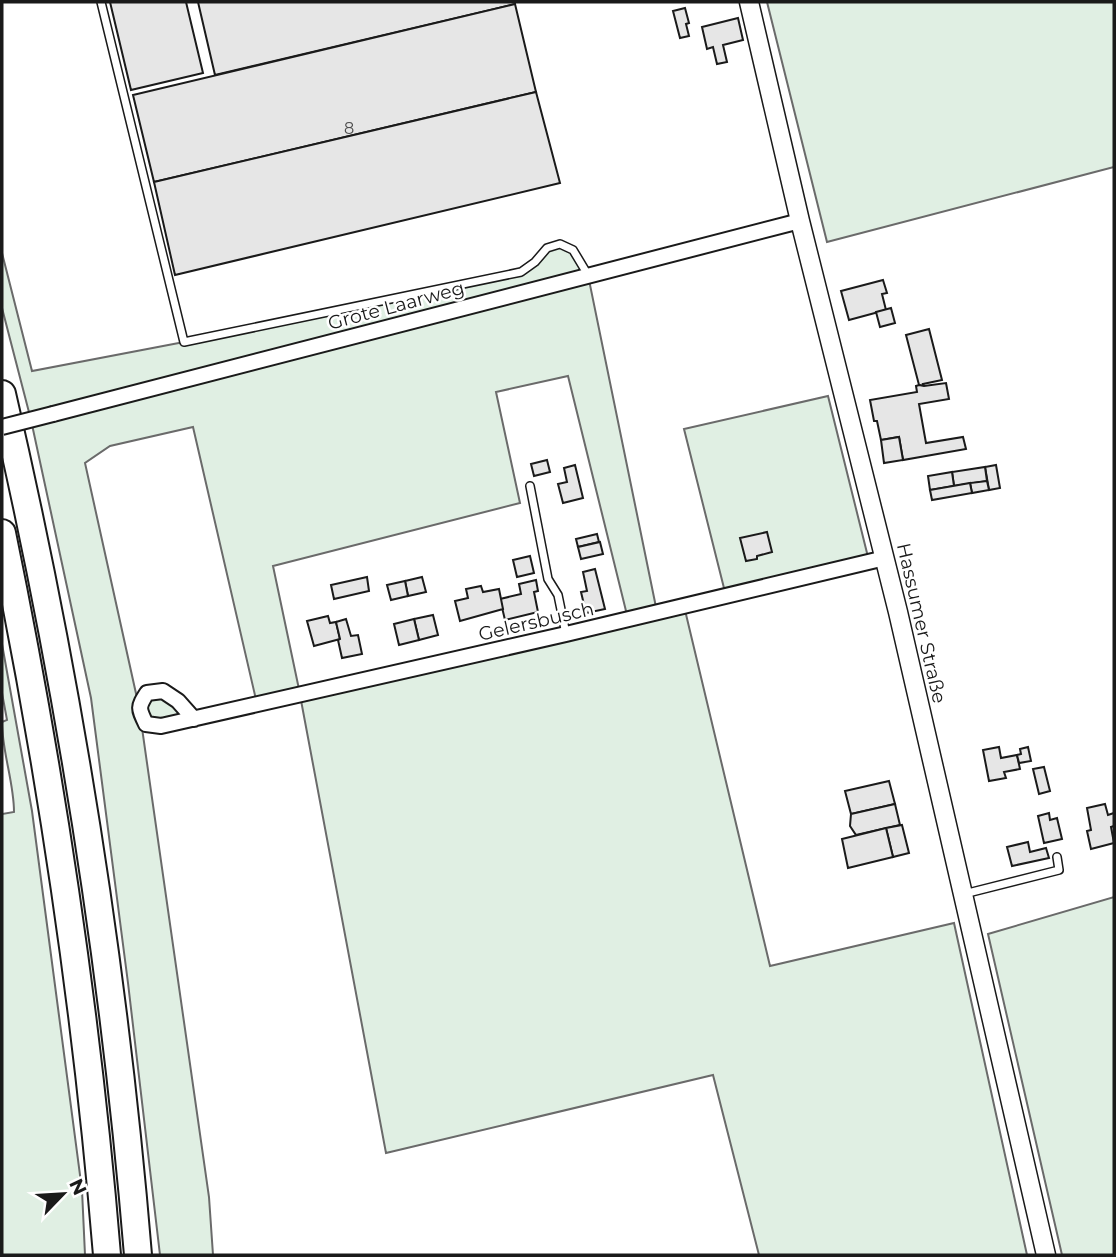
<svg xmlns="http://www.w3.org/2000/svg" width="1116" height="1257" viewBox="0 0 1116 1257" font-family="Montserrat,sans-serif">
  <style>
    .green { fill: #e0efe3; stroke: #6a6a6a; stroke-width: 2; fill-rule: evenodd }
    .building { fill: #e6e6e6; stroke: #1a1a1a; stroke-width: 2 }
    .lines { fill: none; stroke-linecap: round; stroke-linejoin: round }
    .service-casing { stroke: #1a1a1a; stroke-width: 10 }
    .minor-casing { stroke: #1a1a1a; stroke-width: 18 }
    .tertiary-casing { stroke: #1a1a1a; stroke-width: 21 }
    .motorway-casing { stroke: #1a1a1a; stroke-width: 30 }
    .service { stroke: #fff; stroke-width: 7 }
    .minor { stroke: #fff; stroke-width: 14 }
    .tertiary { stroke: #fff; stroke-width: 18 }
    .motorway { stroke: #fff; stroke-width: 26 }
    .minor-bridge-casing { stroke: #1a1a1a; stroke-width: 18; stroke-linecap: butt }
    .minor-bridge { stroke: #fff; stroke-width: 14 }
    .labels { text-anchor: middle; stroke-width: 5; stroke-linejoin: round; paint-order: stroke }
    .number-label { font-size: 16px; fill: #4d4d4d }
    .street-label { font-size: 19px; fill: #1a1a1a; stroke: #fff }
  </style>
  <rect width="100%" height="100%" fill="#fff"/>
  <g class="green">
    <path d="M767,2H1114V167L827,242Z"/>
    <path d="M560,244L573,250L588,275L657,612L684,606L770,966L954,923L1027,1255H759L713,1075L386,1153L300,695L257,704L193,427L110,446L85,463L139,707L163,691L194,719L161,726L140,714L209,1197L213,1255H160L128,983L91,698L31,420L2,308V253L32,371L184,342L521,272L547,248ZM568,376L628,619L300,694L273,566L520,503L496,392Z"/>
    <path d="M828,396L869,561L726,596L684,429Z"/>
    <path d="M2,644L32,811L82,1190L85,1255H2V814L14,812C14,782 2,752 2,722L7,720L2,693Z"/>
    <path d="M1114,897V1255H1062L988,934Z"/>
  </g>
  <g class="building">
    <path d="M110,2H186L203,73L131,90Z"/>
    <path d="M198,2H515V4L215,75Z"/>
    <path d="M515,4L536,92L154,182L133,95Z"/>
    <path d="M685,8L689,23L686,24L689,36L680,38L673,11Z"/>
    <path d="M738,18L743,40L723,45L727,62L717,64L713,47L707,49L702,27Z"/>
    <path d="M536,92L560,183L175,275L154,182Z"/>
    <path d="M883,280L887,293L882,294L886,310L849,320L841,291Z"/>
    <path d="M891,308L895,323L880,327L876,312Z"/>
    <path d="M929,329L942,380L923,384L924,386L919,385L906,335Z"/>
    <path d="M946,383L949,399L919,404L926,443L963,437L966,449L903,460L899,437L881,440L877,421H874L870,400L917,392L916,386L919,385L924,386Z"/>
    <path d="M899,437L903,460L884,463L881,440Z"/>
    <path d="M547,460L550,472L534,476L531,464Z"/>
    <path d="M575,465L583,498L563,503L558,484L567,482L564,468Z"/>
    <path d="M996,465L1000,488L989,490L985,467Z"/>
    <path d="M985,467L987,481L954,486L952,472Z"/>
    <path d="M952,472L954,486L930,490L928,476Z"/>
    <path d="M987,481L989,490L972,493L970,483Z"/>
    <path d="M970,483L972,493L932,500L930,490Z"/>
    <path d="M767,532L772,552L757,556V559L746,561L740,538Z"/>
    <path d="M597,534L599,542L578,547L576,539Z"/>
    <path d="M600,542L603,554L581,559L578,547Z"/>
    <path d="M530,556L534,573L517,577L513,560Z"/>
    <path d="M595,569L605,609L586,613L581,592L587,591L583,572Z"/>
    <path d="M367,577L369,591L334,599L331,585Z"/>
    <path d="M422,577L426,592L408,596L405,581Z"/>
    <path d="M536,580L538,591L534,592L538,612L505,620L500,599L521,594L519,584Z"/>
    <path d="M405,581L408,596L391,600L387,585Z"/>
    <path d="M481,586L483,592L499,589L503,609L460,621L455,601L468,598L466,589Z"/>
    <path d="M433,615L438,635L419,640L414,619Z"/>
    <path d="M328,616L330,623L336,622L340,639L314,646L307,621Z"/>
    <path d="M346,619L351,636L358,635L362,654L342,658L338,640L340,639L336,622Z"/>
    <path d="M414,619L419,640L399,645L394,624Z"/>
    <path d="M999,747L1001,758L1017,755L1020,769L1004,772L1006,778L989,781L983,750Z"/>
    <path d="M1028,747L1031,761L1019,763L1017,755L1021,754L1020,749Z"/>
    <path d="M1044,767L1050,791L1039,794L1033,769Z"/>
    <path d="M889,781L895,804L851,814L845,791Z"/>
    <path d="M895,804L900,825L856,835L850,826L851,814Z"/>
    <path d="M1105,804L1108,815L1114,813V826L1111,827L1114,843L1091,849L1087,831L1091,830L1087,808Z"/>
    <path d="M1049,813L1050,820L1057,818L1062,839L1044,843L1038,816Z"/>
    <path d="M902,825L909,853L893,857L886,828Z"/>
    <path d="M886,828L893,857L848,868L842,839Z"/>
    <path d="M1028,842L1030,852L1046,848L1049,858L1012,866L1007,847Z"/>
  </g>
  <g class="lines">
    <defs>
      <g id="service">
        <path d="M101,2L184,342L521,272L535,262L547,248L560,244L573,250L588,275"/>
        <path d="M530,486L548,579L558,595L566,634"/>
        <path d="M964,894L1059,870L1057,857"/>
      </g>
      <g id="minor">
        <path d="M53,414L800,221"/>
        <path d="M194,719L178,701L163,691L147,693C138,707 138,708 146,724L161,726L566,634L885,558"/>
      </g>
      <path id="tertiary" d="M749,2L800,221L898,612L1046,1255"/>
      <g id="motorway">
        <path d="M2,394C68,678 114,965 138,1255"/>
        <path d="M2,533C51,772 87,1012 107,1255"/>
      </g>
    </defs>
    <use href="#service" class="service-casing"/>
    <use href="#minor" class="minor-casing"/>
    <use href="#tertiary" class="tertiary-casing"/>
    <use href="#motorway" class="motorway-casing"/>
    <use href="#service" class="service"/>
    <use href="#minor" class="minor"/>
    <use href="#tertiary" class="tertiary"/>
    <use href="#motorway" class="motorway"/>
    <defs>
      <path id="minor-bridge" d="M2,427L53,414"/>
    </defs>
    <use href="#minor-bridge" class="minor-bridge-casing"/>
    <use href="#minor-bridge" class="minor-bridge"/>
  </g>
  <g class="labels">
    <g class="number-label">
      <text x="349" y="134">8</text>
    </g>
    <g class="street-label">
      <text transform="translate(396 305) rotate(-15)" y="7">Grote Laarweg</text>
      <text transform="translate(536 621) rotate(-13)" y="7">Gelersbusch</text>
      <text transform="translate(922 623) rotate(77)" y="7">Hassumer Straße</text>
    </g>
  </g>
  <rect width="1116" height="1257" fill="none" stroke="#1a1a1a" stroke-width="7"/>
  <g transform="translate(63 1194) rotate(65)" stroke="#ffffff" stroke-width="5" paint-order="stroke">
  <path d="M0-5L12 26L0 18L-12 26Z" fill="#1a1a1a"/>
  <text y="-10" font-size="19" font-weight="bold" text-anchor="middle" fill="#1a1a1a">N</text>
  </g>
</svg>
